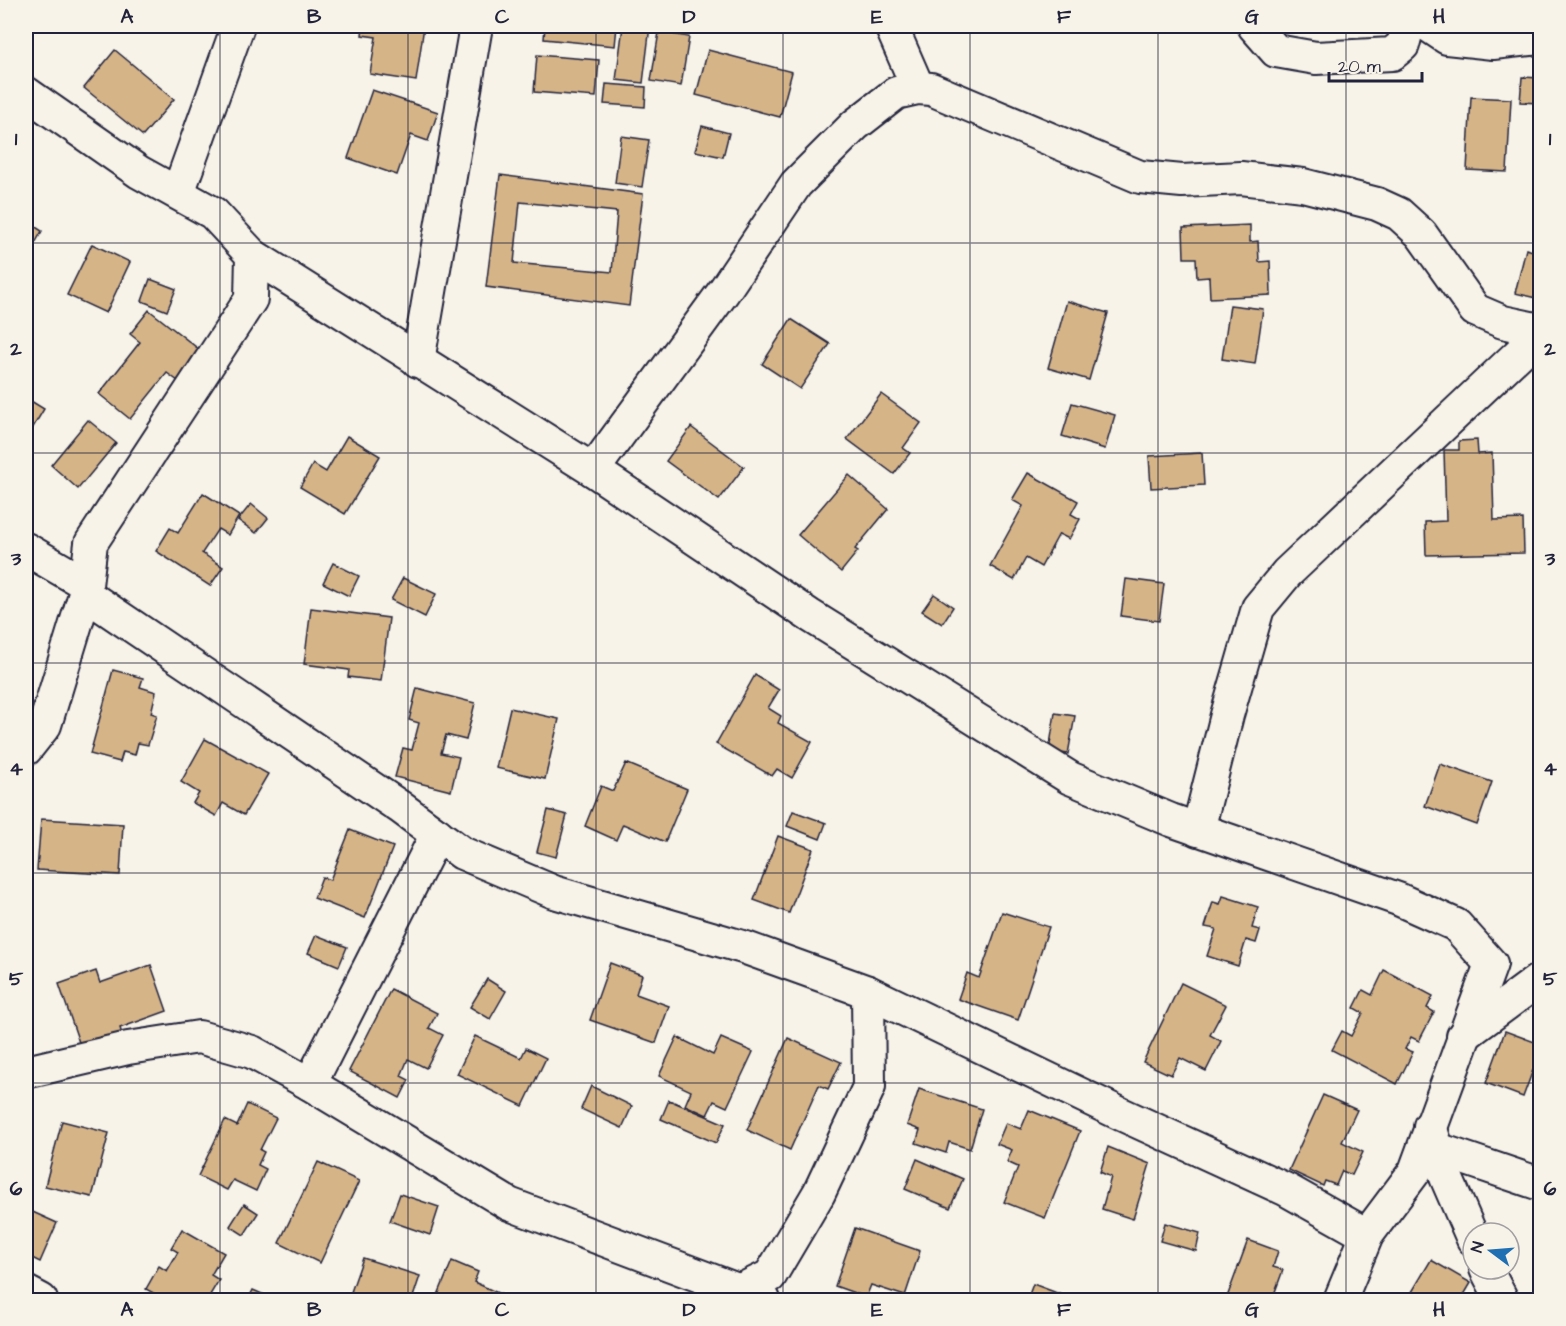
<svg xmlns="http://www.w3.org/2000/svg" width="1566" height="1326" viewBox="0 0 1566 1326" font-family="'Architects Daughter',sans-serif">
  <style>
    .building { fill: #d5b488; stroke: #22223b; stroke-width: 1.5; fill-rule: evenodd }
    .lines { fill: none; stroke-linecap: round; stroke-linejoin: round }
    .street-casing { stroke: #22223b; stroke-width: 36 }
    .street { stroke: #f7f3e8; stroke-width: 32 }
    .grid { fill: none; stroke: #22223b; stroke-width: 1.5; stroke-opacity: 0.55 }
    .neatline { fill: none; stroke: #22223b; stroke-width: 2 }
    .grid-label { font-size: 20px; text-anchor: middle; font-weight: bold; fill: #22223b }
  </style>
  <rect width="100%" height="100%" fill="#f7f3e8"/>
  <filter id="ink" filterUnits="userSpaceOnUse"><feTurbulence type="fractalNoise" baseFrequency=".0167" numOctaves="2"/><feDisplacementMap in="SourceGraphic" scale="12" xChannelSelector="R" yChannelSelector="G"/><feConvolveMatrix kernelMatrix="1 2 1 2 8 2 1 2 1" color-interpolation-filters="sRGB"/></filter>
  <g filter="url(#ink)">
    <g class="building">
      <path d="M363,26H424L416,81L370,74L376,37L362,35Z"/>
      <path d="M545,26H617L615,46L544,39Z"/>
      <path d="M623,26H650L643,83L616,80Z"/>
      <path d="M659,32L689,37L681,86L651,81Z"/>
      <path d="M115,50L174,99L143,136L84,88Z"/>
      <path d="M708,50L792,72L780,117L696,95Z"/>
      <path d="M537,55L599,60L596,97L534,92Z"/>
      <path d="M1522,77L1540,78L1539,103L1520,102Z"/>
      <path d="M606,84L646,87L645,107L604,104Z"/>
      <path d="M372,90L438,112L428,141L411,135L397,175L348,158Z"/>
      <path d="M1471,97L1511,99L1507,172L1467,170Z"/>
      <path d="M702,126L729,133L723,157L695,151Z"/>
      <path d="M621,136L649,140L642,187L615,183Z"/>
      <path d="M500,175L643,194L629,306L486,287ZM520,202L617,212L612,272L514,263Z"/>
      <path d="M26,221L42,231L26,259Z"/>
      <path d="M1250,225V242L1258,241L1259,262L1270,261L1271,295L1210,298L1209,277L1197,278L1196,258H1184L1183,228Z"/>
      <path d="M92,244L130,262L106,313L67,295Z"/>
      <path d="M1526,249L1540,253V299L1515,293Z"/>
      <path d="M150,279L176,289L167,311L142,301Z"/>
      <path d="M1067,301L1108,313L1089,380L1048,368Z"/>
      <path d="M1230,305L1263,309L1255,364L1222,359Z"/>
      <path d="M149,310L201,351L178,381L167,373L130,419L99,394L140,342L130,334Z"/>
      <path d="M791,319L830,344L800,389L762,364Z"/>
      <path d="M881,394L921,423L903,448L910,453L894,474L847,439Z"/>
      <path d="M26,398L44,409L26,439Z"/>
      <path d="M1072,403L1115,415L1105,449L1062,436Z"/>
      <path d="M88,420L116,443L78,489L51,465Z"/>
      <path d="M691,427L744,467L719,500L666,461Z"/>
      <path d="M347,436L380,456L345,514L300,487L313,464L326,472Z"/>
      <path d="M1477,440L1478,454L1492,453L1494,520L1523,519L1524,553L1426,555L1425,522L1446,521L1444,450H1459V441Z"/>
      <path d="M1202,453L1204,485L1151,488L1149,456Z"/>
      <path d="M1028,473L1078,501L1071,514L1080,519L1069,539L1059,534L1041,567L1026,558L1014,580L990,566L1023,506L1012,500Z"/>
      <path d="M849,475L888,509L855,549L858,551L841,572L798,535Z"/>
      <path d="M203,493L239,516L228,535L218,529L202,553L223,567L210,586L156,551L170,528L178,533Z"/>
      <path d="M251,504L268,518L256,533L238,520Z"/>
      <path d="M333,563L359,576L349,596L323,583Z"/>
      <path d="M403,578L436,594L425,617L391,600Z"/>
      <path d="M1126,579L1164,584L1159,621L1121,616Z"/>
      <path d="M934,594L953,607L942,624L922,611Z"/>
      <path d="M311,608L389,618L381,681L348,677L349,670L304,664Z"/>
      <path d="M113,670L143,678L140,687L156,692L151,713L157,715L148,745L138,743L135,755L123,752L120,762L90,754Z"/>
      <path d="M755,675L779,690L768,708L781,716L778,723L812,742L792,778L777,769L772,776L716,744Z"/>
      <path d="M417,688L475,703L466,740L446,735L441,753L459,757L451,791L395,777L403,748L412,750L419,723L409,720Z"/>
      <path d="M510,708L559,719L545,779L496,768Z"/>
      <path d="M1055,713L1075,716L1068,754L1049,751Z"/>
      <path d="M205,739L268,774L244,815L223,803L216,816L193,803L199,793L181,782Z"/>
      <path d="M626,763L687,789L665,842L623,824L616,840L585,826L601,786L613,791Z"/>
      <path d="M1440,764L1492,782L1477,825L1425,806Z"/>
      <path d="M548,810L567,815L556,857L537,852Z"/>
      <path d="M793,811L826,823L820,839L787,826Z"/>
      <path d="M41,819L123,824L120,875L37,870Z"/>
      <path d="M350,830L393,847L365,918L314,898L322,877L330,880Z"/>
      <path d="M778,836L813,849L789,913L754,900Z"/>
      <path d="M1223,896L1258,907L1252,928L1260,930L1256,943L1246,940L1238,966L1207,956L1216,929L1205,927L1213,902L1220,904Z"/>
      <path d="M1002,912L1049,927L1018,1020L958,999L967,973L979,978Z"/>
      <path d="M316,935L347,947L339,966L308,953Z"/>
      <path d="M610,963L642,975L636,994L669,1006L656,1043L590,1020Z"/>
      <path d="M151,965L167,1011L120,1028L124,1040L83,1054L59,984L96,971L100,983Z"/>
      <path d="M1384,970L1433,996L1427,1008L1434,1012L1419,1041L1411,1037L1405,1049L1413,1052L1397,1084L1332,1050L1342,1031L1351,1036L1363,1013L1354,1008L1363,990L1372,995Z"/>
      <path d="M487,979L506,991L490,1019L470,1007Z"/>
      <path d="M1181,983L1226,1005L1210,1035L1221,1041L1206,1071L1180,1058L1171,1075L1143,1062Z"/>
      <path d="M391,989L437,1013L429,1028L443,1035L426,1068L408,1059L401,1076L409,1080L400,1098L349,1071Z"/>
      <path d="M1505,1031L1540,1044V1051L1523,1097L1486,1083Z"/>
      <path d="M475,1036L521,1058L526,1048L546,1058L523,1106L457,1074Z"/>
      <path d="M677,1037L713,1055L721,1038L753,1052L727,1107L714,1101L707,1115L685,1105L691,1091L659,1076Z"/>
      <path d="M788,1038L841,1062L828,1089L819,1085L790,1150L747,1130Z"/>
      <path d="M591,1086L632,1106L622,1128L581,1109Z"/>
      <path d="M919,1089L982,1109L970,1149L949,1142L946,1153L916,1143L920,1130L907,1125Z"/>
      <path d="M1323,1095L1357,1110L1342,1142L1363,1152L1352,1175L1342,1171L1336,1185L1325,1181L1323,1186L1289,1170Z"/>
      <path d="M669,1100L725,1124L716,1143L661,1119Z"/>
      <path d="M247,1104L276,1118L260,1150L264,1152L258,1165L266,1169L256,1191L233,1180L227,1190L198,1176L225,1120L237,1126Z"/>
      <path d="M1029,1110L1080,1131L1045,1218L1004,1202L1018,1167L1007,1162L1012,1150L997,1144L1006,1123L1021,1129Z"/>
      <path d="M62,1121L109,1133L92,1197L45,1186Z"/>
      <path d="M1108,1147L1150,1164L1133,1219L1102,1209L1111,1177L1100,1172Z"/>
      <path d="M917,1159L963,1179L950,1208L905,1189Z"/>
      <path d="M318,1162L359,1181L320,1263L279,1243Z"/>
      <path d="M400,1194L439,1207L430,1235L390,1221Z"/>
      <path d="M244,1204L258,1213L244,1235L230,1226Z"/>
      <path d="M26,1209L57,1223L40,1262L26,1255Z"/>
      <path d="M1165,1223L1200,1233L1196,1251L1160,1241Z"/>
      <path d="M855,1228L920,1251L905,1296L871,1285L866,1297L835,1286Z"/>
      <path d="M182,1229L224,1253L211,1275L219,1280L207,1300L197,1298L196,1300H166L146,1289L159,1266L167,1271L178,1252L171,1248Z"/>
      <path d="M1248,1240L1278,1251L1273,1267L1283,1270L1272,1300H1226Z"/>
      <path d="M363,1258L420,1276L412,1300H377L351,1292Z"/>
      <path d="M1431,1260L1471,1283L1461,1300H1414L1409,1297Z"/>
      <path d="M452,1261L478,1272L474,1282L513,1300H436Z"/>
      <path d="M1033,1284L1076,1300H1027Z"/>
      <path d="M253,1290L276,1300H248Z"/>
    </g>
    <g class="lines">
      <defs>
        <g id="street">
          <path d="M891,26L918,88"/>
          <path d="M1254,26L1276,51L1316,58L1392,54L1403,45L1408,26"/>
          <path d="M1429,26L1447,38L1493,43L1540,38"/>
          <path d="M26,93L139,172L213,213L252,255L251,299L91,543L85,594L45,725L26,749"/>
          <path d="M178,193L238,26"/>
          <path d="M252,255L593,470L809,615L1070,778L1171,820L1398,899L1456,925L1491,964L1415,1171L1367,1235L1340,1300"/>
          <path d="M418,361L476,26"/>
          <path d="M593,470L724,291L796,184L855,125L896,93L918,88L931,89L1140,177L1182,181L1241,178L1303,185L1377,204L1399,214L1421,234L1475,310L1503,322L1540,330"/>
          <path d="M26,549L86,584"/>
          <path d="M85,594L400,807L462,853L554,892L746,948L868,992L1121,1114L1287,1190L1367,1235"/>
          <path d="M1198,830L1227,715L1258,608L1287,573L1540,334"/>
          <path d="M1463,1036L1540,979"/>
          <path d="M26,1072L128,1048L199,1037L252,1052L310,1084L509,1204L764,1300"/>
          <path d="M310,1084L437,834"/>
          <path d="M1430,1126L1446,1177L1473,1239"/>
          <path d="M1437,1149L1540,1184"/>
          <path d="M1486,1269L1502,1300"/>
          <path d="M26,1292L41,1300"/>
          <path d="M736,1300L741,1290L770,1276L819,1193L869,1087L868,992"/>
        </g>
      </defs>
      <use href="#street" class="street-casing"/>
      <use href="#street" class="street"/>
    </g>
  </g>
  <path class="grid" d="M220,26V1300M408,26V1300M596,26V1300M783,26V1300M970,26V1300M1158,26V1300M1346,26V1300M26,243H1540M26,453H1540M26,663H1540M26,873H1540M26,1083H1540"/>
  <rect width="1566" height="1326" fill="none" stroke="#f7f3e8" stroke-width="66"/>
  <g transform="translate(1491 1251) rotate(286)"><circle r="28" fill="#f7f3e8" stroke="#a29fa3" stroke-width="1.5"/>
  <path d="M0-4.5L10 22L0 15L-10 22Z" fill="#1f6fb2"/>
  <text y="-9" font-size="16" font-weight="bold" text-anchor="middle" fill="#22223b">N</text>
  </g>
  <path d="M1329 72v9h93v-9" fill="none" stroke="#22223b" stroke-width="3"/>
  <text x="1338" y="72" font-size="18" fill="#22223b" stroke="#f7f3e8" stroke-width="4.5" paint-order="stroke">20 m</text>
  <rect x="33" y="33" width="1500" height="1260" class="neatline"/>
  <g class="grid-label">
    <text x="127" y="23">A</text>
    <text x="314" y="23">B</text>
    <text x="502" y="23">C</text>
    <text x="689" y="23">D</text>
    <text x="877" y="23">E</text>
    <text x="1064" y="23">F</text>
    <text x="1252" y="23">G</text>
    <text x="1439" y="23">H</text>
    <text x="16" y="145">1</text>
    <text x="1550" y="145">1</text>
    <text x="16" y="355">2</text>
    <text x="1550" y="355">2</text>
    <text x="16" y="565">3</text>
    <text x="1550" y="565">3</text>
    <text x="16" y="775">4</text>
    <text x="1550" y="775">4</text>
    <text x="16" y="985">5</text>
    <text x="1550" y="985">5</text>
    <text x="16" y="1195">6</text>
    <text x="1550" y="1195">6</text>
    <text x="127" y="1316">A</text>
    <text x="314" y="1316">B</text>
    <text x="502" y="1316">C</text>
    <text x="689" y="1316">D</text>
    <text x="877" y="1316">E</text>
    <text x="1064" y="1316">F</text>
    <text x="1252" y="1316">G</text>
    <text x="1439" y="1316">H</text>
  </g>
</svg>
